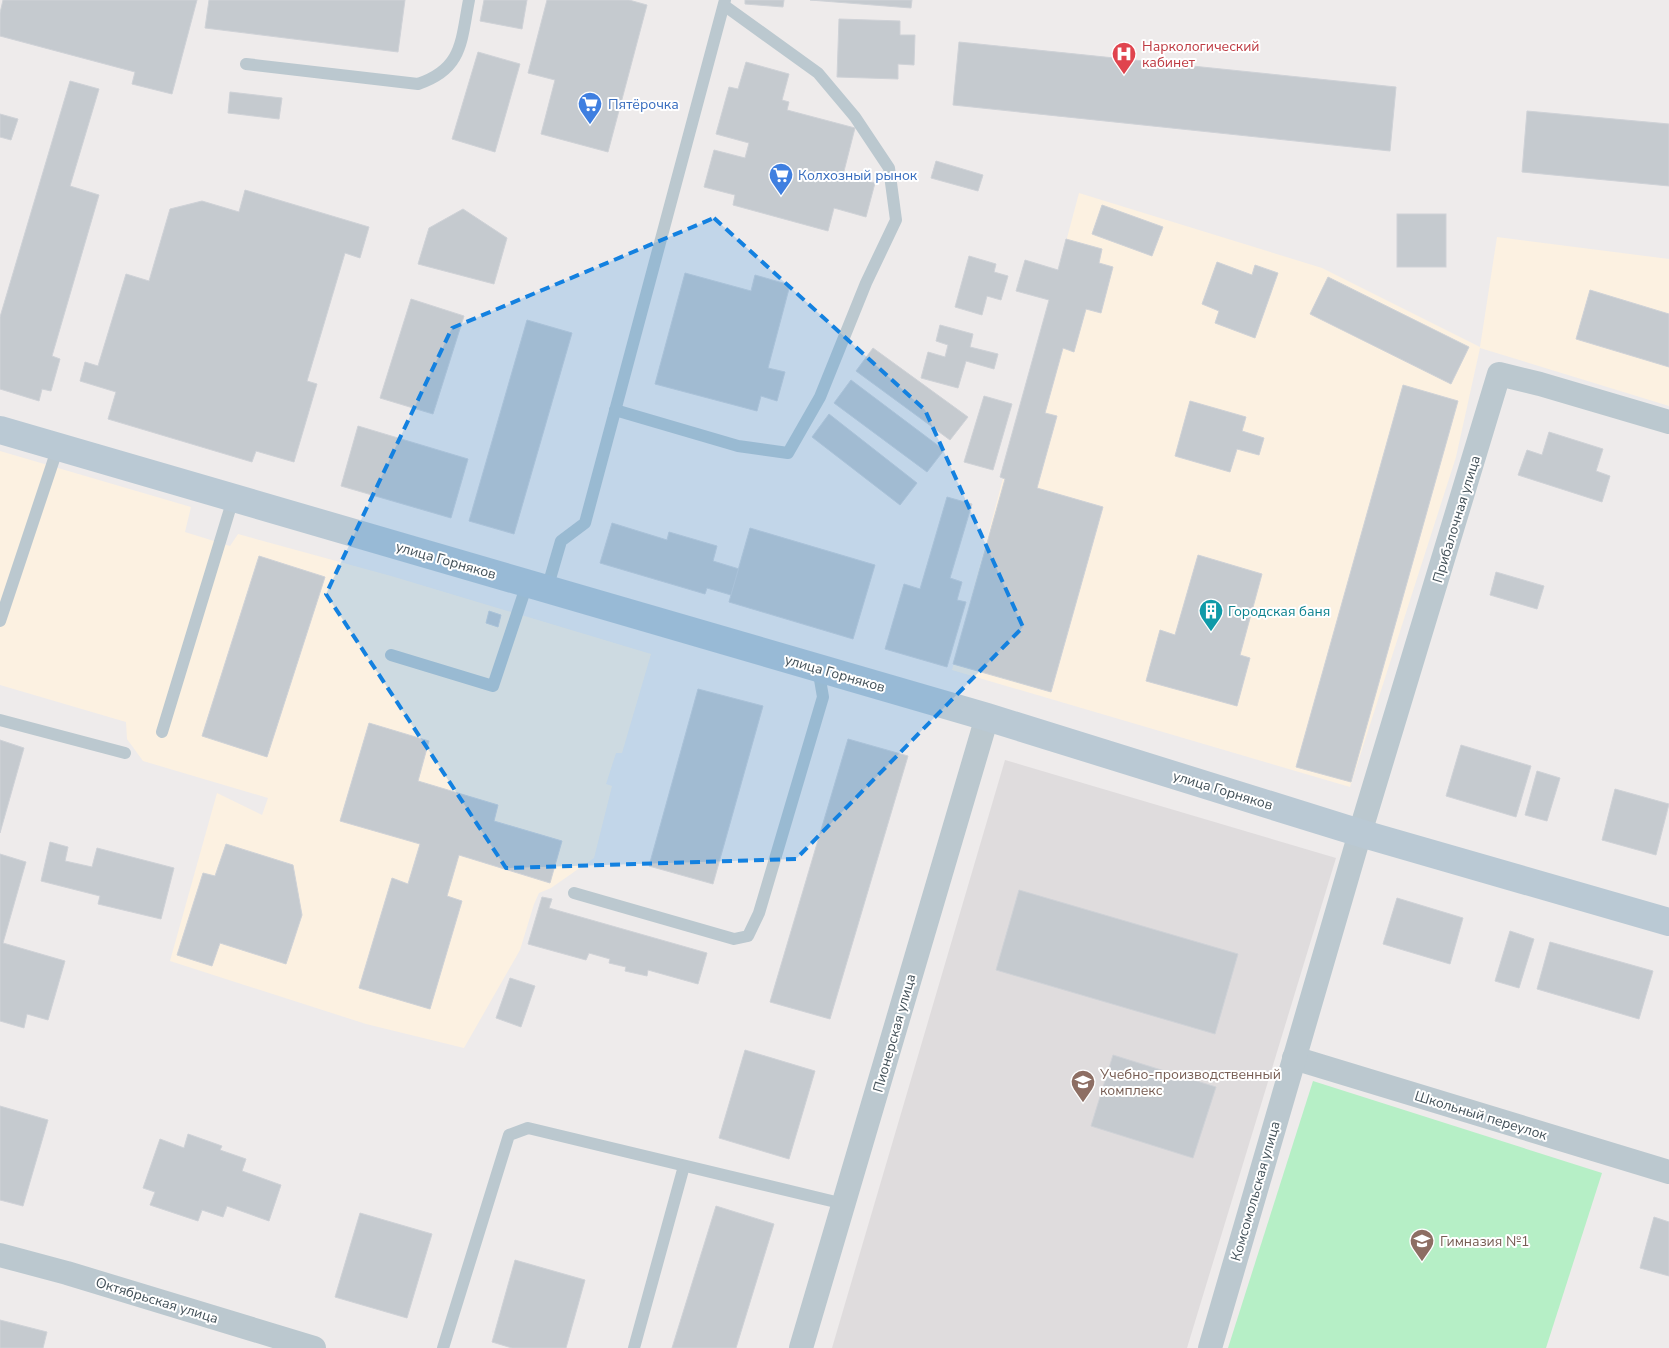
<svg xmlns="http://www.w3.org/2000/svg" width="1669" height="1348" viewBox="0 0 1669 1348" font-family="'Nunito Sans',sans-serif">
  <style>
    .commercial { fill: #fcf1e1 }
    .education { fill: #dfdcdd }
    .green { fill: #b6efc6 }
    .building { fill: #c5cacf; stroke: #cfd2d7 }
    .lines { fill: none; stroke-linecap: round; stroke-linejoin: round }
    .lane { stroke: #bbc8cf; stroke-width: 12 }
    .street { stroke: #bbc8cf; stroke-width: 24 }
    .secondary { stroke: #bac9d4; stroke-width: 28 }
    .marked { fill: #1381e0; fill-opacity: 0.2; stroke: #1381e0; stroke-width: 4; stroke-dasharray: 10 6; stroke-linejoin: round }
    .labels { text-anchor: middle; stroke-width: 4; stroke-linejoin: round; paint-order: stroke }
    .health-label { font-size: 14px; fill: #be3a42; stroke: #fff; text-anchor: start }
    .shop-label { font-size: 14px; fill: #366cbe; stroke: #fff; text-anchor: start }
    .street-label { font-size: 14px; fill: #435159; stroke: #fff }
    .culture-label { font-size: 14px; fill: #0d838f; stroke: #fff; text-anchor: start }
    .education-label { font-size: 14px; fill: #785e54; stroke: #fff; text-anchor: start }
  </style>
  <rect width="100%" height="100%" fill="#eeebeb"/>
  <g class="commercial">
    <path d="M1079,193L1322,268L1480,347L1497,237L1669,259V406L1480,348L1456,457L1350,787L952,670Z"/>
    <path d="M0,451L191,507L185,532L230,546L238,534L391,576L651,654L622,753H616L606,784L612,786L594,858L551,888L539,893L534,904L520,950L464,1048L366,1024L170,961L217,793L262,815L268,798L143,761L127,739L126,722L0,685Z"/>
  </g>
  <path class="education" d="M1005,760L1336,858L1187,1348H832Z"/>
  <path class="green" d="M1313,1081L1602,1173L1546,1348H1228Z"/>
  <g class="building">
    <path d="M3,0H197L172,94L132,84L135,72L0,36V13Z"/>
    <path d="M209,0H405L398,52L205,28Z"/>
    <path d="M484,0H527L522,29L480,21Z"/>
    <path d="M547,0H629L647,5L608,152L541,134L555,80L528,73Z"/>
    <path d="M745,0H784L783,7L745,4Z"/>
    <path d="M810,0H912L911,8Z"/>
    <path d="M839,19L900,21V35H915L914,65L898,64V79L837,77Z"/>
    <path d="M959,42L1396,87L1390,151L953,105Z"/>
    <path d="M478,52L520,64L495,152L452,139Z"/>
    <path d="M746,62L789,74L782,100L789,102L787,110L855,128L843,175L875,183L866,217L834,208L828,231L733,205L735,195L704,187L714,150L745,158L749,143L716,134L729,87L738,89Z"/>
    <path d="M70,81L99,89L70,186L99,195L52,356L60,359L51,391L42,389L39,401L0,389V317Z"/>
    <path d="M230,92L282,98L279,119L228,113Z"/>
    <path d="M1527,111L1669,124V186L1522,172Z"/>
    <path d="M0,114L18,119L11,140L0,137Z"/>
    <path d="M936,161L983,175L978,191L931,178Z"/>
    <path d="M245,190L369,227L360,258L345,253L307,381L317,384L294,462L256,451L252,462L108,419L116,392L80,381L85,362L98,366L126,274L149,281L170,209L202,201L239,212Z"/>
    <path d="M1102,205L1163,227L1152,256L1092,234Z"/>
    <path d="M463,209L507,238L494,284L418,264L429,228Z"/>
    <rect x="1397" y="214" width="49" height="53"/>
    <path d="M1066,239L1102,249L1099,263L1113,267L1101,313L1086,309L1074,352L1063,348L1045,413L1057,416L1037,488L1103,507L1051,692L953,664L1005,479L1000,477L1049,300L1016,291L1025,260L1058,270Z"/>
    <path d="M969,256L996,264L994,272L1008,276L1001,300L987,296L982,315L955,307Z"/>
    <path d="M1217,262L1252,275L1255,265L1278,273L1255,338L1215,323L1219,311L1202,304Z"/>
    <path d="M685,273L751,291L755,275L790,285L768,368L785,372L777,401L761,396L757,411L655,384Z"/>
    <path d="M1328,277L1469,347L1451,384L1310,314Z"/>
    <path d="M1590,290L1669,314V367L1576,339Z"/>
    <path d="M411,299L464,316L433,414L380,398Z"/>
    <path d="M527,320L572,333L514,534L469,521Z"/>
    <path d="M940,325L973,334L970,347L998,354L994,369L966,361L958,388L921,378L928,352L945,357L948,345L936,341Z"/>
    <path d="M873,348L968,417L950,440L856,371Z"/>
    <path d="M851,380L944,450L927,472L834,403Z"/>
    <path d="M1403,385L1458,401L1351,782L1296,767Z"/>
    <path d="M984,396L1012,404L993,470L964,462Z"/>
    <path d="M1190,401L1246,417L1242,431L1264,438L1259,455L1237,449L1230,472L1175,456Z"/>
    <path d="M829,414L917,483L900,505L812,437Z"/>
    <path d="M358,426L468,459L451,518L341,486Z"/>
    <path d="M1549,432L1603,449L1596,471L1610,476L1602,502L1518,475L1527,450L1542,455Z"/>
    <path d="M947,497L972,504L950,578L962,582L957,600L966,602L947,667L885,649L904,584L920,589Z"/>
    <path d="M612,523L667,540L669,532L717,546L713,561L739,569L731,595L707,588L705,594L600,563Z"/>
    <path d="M750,528L875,565L853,639L729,602Z"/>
    <path d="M1198,555L1262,574L1240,655L1250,658L1237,706L1146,681L1160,630L1175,635Z"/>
    <path d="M259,556L325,577L267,757L202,736Z"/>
    <path d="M1496,572L1544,586L1537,609L1490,595Z"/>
    <path d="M489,611L501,615L498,627L486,623Z"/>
    <path d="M698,689L763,706L713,884L649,866Z"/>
    <path d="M369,723L429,741L418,781L498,805L494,821L562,841L550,883L459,855L447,896L462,901L430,1009L359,988L392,878L408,884L420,844L340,821Z"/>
    <path d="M848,739L908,756L830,1019L770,1002Z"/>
    <path d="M0,740L24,748L0,833Z"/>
    <path d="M1461,745L1531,766L1516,817L1446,796Z"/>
    <path d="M1537,771L1560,778L1547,821L1525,815Z"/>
    <path d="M1615,789L1669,804L1656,855L1602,840Z"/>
    <path d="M50,842L68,847L65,861L92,867L97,848L174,868L161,919L98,904L100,896L41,881Z"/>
    <path d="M226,844L293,865L302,915L286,964L220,943L212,966L177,955L203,873L215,876Z"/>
    <path d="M0,854L26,862L3,943L65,961L48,1020L27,1014L24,1028L0,1021Z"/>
    <path d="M1019,890L1238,954L1215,1034L996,970Z"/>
    <path d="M542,897L552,899L549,908L707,953L698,984L648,970L647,976L625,971L626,967L609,963L610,959L589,953L586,960L528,944Z"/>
    <path d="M1397,898L1463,918L1450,964L1383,944Z"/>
    <path d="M1510,931L1534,939L1519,988L1495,981Z"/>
    <path d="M1550,942L1653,971L1639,1019L1537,989Z"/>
    <path d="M510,978L535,986L521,1027L496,1018Z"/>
    <path d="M745,1050L815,1071L789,1159L719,1138Z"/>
    <path d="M1113,1055L1216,1087L1193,1158L1091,1126Z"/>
    <path d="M0,1106L48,1120L23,1206L0,1200Z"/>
    <path d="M188,1134L222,1146L220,1150L246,1159L242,1171L281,1185L269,1221L227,1206L223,1217L202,1210L198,1221L150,1205L155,1192L143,1188L160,1139L184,1148Z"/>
    <path d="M716,1206L774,1224L736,1348H672Z"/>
    <path d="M360,1213L432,1234L407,1318L335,1297Z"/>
    <path d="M1654,1217L1669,1222V1276L1640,1268Z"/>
    <path d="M515,1260L585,1280L566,1348H512L492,1342Z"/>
    <path d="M0,1320L47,1332L43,1348H0Z"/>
  </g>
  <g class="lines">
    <g class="lane">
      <path d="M246,64L418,84C463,69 461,41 469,0"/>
      <path d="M615,410L738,446L788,453L820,397L866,283L896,220L889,168L855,117L818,73L725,6"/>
      <path d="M547,589L561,541L585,523L725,0"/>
      <path d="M0,621L58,447"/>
      <path d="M391,655L493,686L527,584"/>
      <path d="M0,720L125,753"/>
      <path d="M162,732L233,499"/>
      <path d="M574,893L734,939L748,936L759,913L823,697L818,668"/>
      <path d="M443,1348L509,1135L528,1128L844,1204"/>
      <path d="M634,1348L684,1166"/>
    </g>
    <g class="street">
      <path d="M1294,1058L1669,1172"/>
      <path d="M0,1255L67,1273L314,1348"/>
      <path d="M801,1348L987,717"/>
      <path d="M1210,1348L1360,833L1499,374L1540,384L1669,422"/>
    </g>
    <path class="secondary" d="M0,430L987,717L1360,833L1669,922"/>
  </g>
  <path class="marked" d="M714,218L925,410L1023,627L796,859L506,868L326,594L452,328Z"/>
  <defs>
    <symbol id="hospital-pin" viewBox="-11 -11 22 30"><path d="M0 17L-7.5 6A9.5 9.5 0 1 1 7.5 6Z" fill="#e0444e" stroke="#fff"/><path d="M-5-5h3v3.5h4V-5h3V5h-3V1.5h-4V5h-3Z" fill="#fff"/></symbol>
    <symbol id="supermarket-pin" viewBox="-11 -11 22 30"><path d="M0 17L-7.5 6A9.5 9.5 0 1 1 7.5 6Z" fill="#3f7fe0" stroke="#fff"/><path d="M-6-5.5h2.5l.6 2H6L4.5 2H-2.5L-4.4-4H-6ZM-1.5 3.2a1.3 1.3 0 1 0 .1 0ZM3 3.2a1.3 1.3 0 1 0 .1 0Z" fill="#fff"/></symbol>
    <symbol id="building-pin" viewBox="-11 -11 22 30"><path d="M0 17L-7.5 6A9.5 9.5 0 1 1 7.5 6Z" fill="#0f9aa8" stroke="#fff"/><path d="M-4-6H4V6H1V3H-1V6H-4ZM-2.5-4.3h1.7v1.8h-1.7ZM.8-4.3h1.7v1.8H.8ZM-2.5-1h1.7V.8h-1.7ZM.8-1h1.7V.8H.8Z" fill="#fff"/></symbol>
    <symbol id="school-pin" viewBox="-11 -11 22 30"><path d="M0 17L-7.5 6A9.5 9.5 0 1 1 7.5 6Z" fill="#8d6e63" stroke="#fff"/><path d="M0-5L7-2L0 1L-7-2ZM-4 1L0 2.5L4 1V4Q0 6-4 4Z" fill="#fff"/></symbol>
  </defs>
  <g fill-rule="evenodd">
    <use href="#hospital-pin" x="1110" y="40" width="28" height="38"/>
    <use href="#supermarket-pin" x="576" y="90" width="28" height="38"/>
    <use href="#supermarket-pin" x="767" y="161" width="28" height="38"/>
    <use href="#building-pin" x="1197" y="597" width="28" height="38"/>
    <use href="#school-pin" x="1069" y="1068" width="28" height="38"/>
    <use href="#school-pin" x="1408" y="1227" width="28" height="38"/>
  </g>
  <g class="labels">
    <g class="health-label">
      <text x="1142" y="51">Наркологический<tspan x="1142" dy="16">кабинет</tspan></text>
    </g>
    <g class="shop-label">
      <text x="608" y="109">Пятёрочка</text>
      <text x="798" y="180">Колхозный рынок</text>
    </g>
    <g class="street-label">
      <text transform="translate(1456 519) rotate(-73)" y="5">Прибалочная улица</text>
      <text transform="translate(446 560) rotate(16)" y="5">улица Горняков</text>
      <text transform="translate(835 673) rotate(16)" y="5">улица Горняков</text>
      <text transform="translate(1223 790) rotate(17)" y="5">улица Горняков</text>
      <text transform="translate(894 1033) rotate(-74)" y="5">Пионерская улица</text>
      <text transform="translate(1481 1115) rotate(17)" y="5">Школьный переулок</text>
      <text transform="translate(1255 1191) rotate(-74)" y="5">Комсомольская улица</text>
      <text transform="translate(157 1300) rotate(17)" y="5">Октябрьская улица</text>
    </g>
    <g class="culture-label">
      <text x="1228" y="616">Городская баня</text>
    </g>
    <g class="education-label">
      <text x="1100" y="1079">Учебно-производственный<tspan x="1100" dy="16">комплекс</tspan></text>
      <text x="1440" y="1246">Гимназия №1</text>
    </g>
  </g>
</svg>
